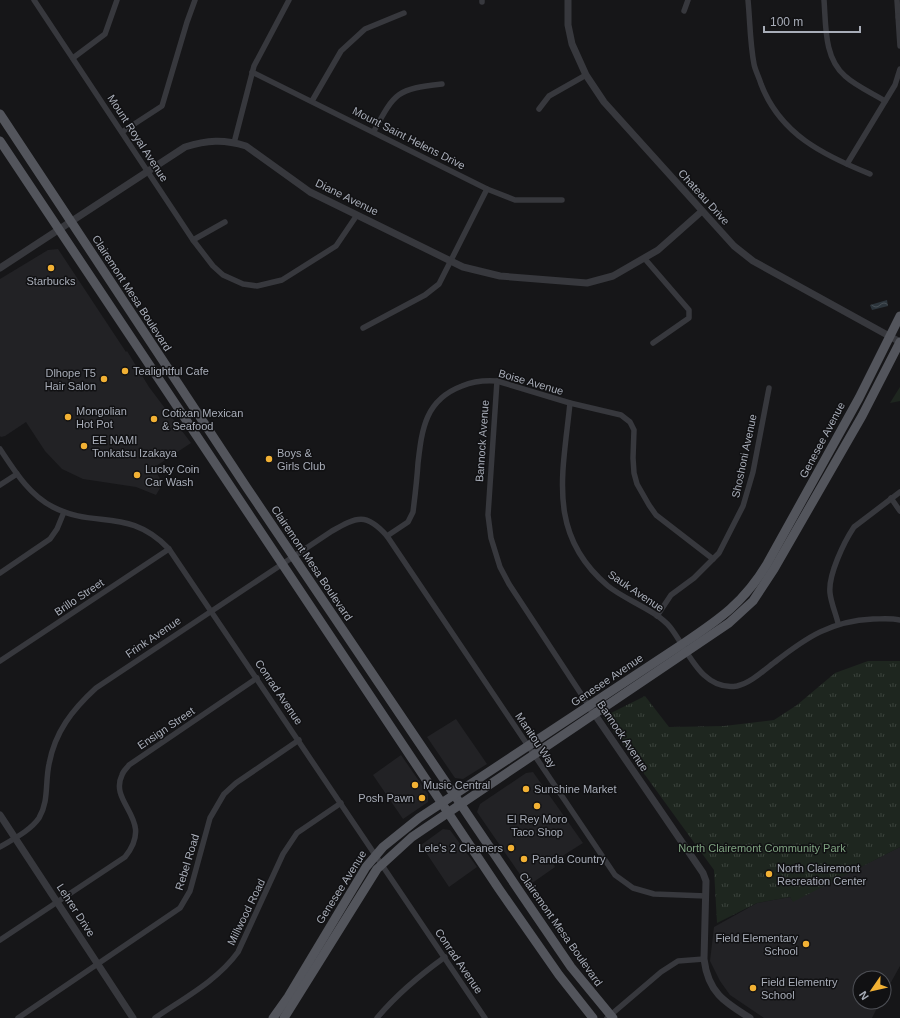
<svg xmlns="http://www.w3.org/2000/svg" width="900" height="1018" viewBox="0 0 900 1018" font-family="Helvetica,sans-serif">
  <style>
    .built { fill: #222225 }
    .park { fill: url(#park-tufts) }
    .water { fill: url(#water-waves) }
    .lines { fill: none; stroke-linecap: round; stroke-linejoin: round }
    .minor { stroke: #37383d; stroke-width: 5.5 }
    .tertiary { stroke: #37383d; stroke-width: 7 }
    .primary { stroke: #53555c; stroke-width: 9 }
    .poi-dot { fill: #f2b134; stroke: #111113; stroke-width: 1.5 }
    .labels { text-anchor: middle; stroke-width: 3; stroke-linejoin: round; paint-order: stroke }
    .street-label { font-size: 11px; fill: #a8adb8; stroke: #111113 }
    .poi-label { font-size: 11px; fill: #a8adb8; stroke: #111113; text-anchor: start }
    .park-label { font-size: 11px; fill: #7fa381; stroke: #111113 }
  </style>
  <defs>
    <pattern id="park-tufts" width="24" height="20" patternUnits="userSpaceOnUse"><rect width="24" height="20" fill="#1e261f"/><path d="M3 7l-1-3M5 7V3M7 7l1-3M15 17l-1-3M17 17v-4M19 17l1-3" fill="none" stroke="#3c433d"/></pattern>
    <pattern id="water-waves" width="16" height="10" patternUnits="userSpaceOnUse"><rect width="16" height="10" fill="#2c353c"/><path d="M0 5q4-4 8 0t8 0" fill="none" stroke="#485056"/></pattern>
  </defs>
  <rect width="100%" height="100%" fill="#161618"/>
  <g class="built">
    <path d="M58,249L126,352L127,351L149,387L191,443L153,468L163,483L156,495L136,487L83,479L62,469L45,451L26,422L5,436L1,437L0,436V279L48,250Z"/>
    <path d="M456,719L487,764L463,779L455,778L427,737Z"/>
    <path d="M401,755L428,794V802L403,819L373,775Z"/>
    <path d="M533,772L583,843L553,862L555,867L528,886L477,812L480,804L526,773Z"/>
    <path d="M443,829L450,830L477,867L449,887L421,845Z"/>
    <path d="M900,847V966L884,995V978H860V1002H880L872,1018H764L730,995L720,981L710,961L714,927L757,903L790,897L793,901Z"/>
  </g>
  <g class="park">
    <path d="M900,387V401L890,403Z"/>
    <path d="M868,661H900V847L793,902L790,897L757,903L717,923L714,870L603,717L645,696L669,727L724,726L774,720L797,705L835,673Z"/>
  </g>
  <path class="water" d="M887,300L888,306L872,310L870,305Z"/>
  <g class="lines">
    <g class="minor">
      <path d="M34,0L193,240L213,266L223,275L243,284L257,286L282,280L336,246L357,215"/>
      <path d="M748,0C750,21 750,43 754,64C755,70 759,77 761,84C780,134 823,155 870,174"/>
      <path d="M824,0C826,26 824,58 845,76C856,86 872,93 885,101"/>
      <path d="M897,0L900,46"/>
      <path d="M482,2V0"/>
      <path d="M684,11L688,0"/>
      <path d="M73,58L105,34L117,0"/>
      <path d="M252,72L487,189L515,200H562"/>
      <path d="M312,101L341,51L365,29L404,13"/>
      <path d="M539,109L549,96L586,75"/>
      <path d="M374,131C395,92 397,89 442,84"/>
      <path d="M122,132L162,106L187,22L195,0"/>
      <path d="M234,143L254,66L289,0"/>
      <path d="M847,164L895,85L900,69"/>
      <path d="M193,240L225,222"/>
      <path d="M645,259L689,310V318L653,343"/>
      <path d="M363,328L425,295L439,284L487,189"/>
      <path d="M497,381L488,515L491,538L500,567L509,584L589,706"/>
      <path d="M570,403C563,473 546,534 608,586C625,600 656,610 670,627C687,648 701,692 737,686C751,683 764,670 775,662C807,637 831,621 873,619C882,619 891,618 900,620"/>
      <path d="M0,449C14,470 29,495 53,507C95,529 129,507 169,549L485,1018"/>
      <path d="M0,485L17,474"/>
      <path d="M891,498L900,511"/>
      <path d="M387,536L408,522L413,512C415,496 417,480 418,463C422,429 425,400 462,386C474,381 484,380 497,381L570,403L621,415L630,422L634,430L633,458L634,473L637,484L649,505L656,515L713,559"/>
      <path d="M0,573L50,539L57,529L64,512"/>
      <path d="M657,616L671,595L694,578L719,553L743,506L753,472L769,388"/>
      <path d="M838,623C836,614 831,603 830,593C828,575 844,542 854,527L900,492"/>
      <path d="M0,661L169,549"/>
      <path d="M0,847C13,839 30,831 39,818C49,801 45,783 49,764C55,732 72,710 96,688L332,531C357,517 366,512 387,536L615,875L633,888L654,894L706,896"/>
      <path d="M0,940L125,857C156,819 108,804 122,775C123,771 127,768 129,765L257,678"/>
      <path d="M18,1018L180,908L190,891L210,818L224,794L236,783L299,740"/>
      <path d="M155,1018C184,998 217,981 238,952L283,854L297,833L341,803"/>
      <path d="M377,1018C397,994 420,975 445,957"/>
      <path d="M607,1018L661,972L678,961L704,959"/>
    </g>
    <g class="tertiary">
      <path d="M568,0V25L572,44L586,75L604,102L734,246L753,261L900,342"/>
      <path d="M899,17H900"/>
      <path d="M0,268L185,147C207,140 224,139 246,146L310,192L463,267L500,276L587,283L613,276L658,250L702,211"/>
      <path d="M589,706L703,873L706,881L704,959C708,992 724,1002 750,1018"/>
      <path d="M0,815L133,1018"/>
    </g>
    <g class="primary">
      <path d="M0,114L247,488L526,901L571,967L613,1018"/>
      <path d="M0,141L499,889L559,975L593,1018"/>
      <path d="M273,1018L288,997L366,867L383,847L419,818L681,645C718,620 743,604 767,564L859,398L900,316"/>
      <path d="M284,1018L377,869L412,837L729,623L753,601L774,569L862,416L900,342"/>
    </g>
  </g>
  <g class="poi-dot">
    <circle cx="51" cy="268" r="4"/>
    <circle cx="125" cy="371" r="4"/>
    <circle cx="104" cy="379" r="4"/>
    <circle cx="68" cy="417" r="4"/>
    <circle cx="154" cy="419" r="4"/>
    <circle cx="84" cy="446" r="4"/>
    <circle cx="269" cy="459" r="4"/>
    <circle cx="137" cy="475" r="4"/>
    <circle cx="415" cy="785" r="4"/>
    <circle cx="526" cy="789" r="4"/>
    <circle cx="422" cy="798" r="4"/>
    <circle cx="537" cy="806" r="4"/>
    <circle cx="511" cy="848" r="4"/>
    <circle cx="524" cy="859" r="4"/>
    <circle cx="769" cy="874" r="4"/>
    <circle cx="806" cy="944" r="4"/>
    <circle cx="753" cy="988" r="4"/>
  </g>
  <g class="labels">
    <g class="street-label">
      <text transform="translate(138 138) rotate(57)" y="4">Mount Royal Avenue</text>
      <text transform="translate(409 138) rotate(27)" y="4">Mount Saint Helens Drive</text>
      <text transform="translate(347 197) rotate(26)" y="4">Diane Avenue</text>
      <text transform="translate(704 197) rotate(48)" y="4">Chateau Drive</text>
      <text transform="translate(132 293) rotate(57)" y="4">Clairemont Mesa Boulevard</text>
      <text transform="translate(531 382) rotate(16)" y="4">Boise Avenue</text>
      <text transform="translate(822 440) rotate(-62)" y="4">Genesee Avenue</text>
      <text transform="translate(482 441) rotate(-86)" y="4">Bannock Avenue</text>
      <text transform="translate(744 456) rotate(-78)" y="4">Shoshoni Avenue</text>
      <text transform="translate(312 563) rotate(56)" y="4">Clairemont Mesa Boulevard</text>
      <text transform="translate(636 591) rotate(34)" y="4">Sauk Avenue</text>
      <text transform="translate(79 597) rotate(-34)" y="4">Brillo Street</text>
      <text transform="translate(153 637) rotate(-34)" y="4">Frink Avenue</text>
      <text transform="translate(607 680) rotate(-34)" y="4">Genesee Avenue</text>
      <text transform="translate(279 692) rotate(56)" y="4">Conrad Avenue</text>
      <text transform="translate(166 728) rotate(-34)" y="4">Ensign Street</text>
      <text transform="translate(623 736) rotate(56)" y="4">Bannock Avenue</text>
      <text transform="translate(536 740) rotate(56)" y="4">Manitou Way</text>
      <text transform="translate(187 862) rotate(-73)" y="4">Rebel Road</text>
      <text transform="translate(341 887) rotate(-58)" y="4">Genesee Avenue</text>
      <text transform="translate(76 910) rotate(57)" y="4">Lehrer Drive</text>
      <text transform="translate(246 912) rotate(-64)" y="4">Millwood Road</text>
      <text transform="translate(561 929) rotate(55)" y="4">Clairemont Mesa Boulevard</text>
      <text transform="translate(459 961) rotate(56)" y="4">Conrad Avenue</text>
    </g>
    <g class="poi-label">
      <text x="51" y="285" text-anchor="middle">Starbucks</text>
      <text x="133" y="375">Tealightful Cafe</text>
      <text x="96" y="377" text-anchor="end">Dlhope T5<tspan x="96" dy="13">Hair Salon</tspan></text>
      <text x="76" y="415">Mongolian<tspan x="76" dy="13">Hot Pot</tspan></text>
      <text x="162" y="417">Cotixan Mexican<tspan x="162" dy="13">&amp; Seafood</tspan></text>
      <text x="92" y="444">EE NAMI<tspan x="92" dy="13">Tonkatsu Izakaya</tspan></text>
      <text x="277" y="457">Boys &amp;<tspan x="277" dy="13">Girls Club</tspan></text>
      <text x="145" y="473">Lucky Coin<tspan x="145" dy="13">Car Wash</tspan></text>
      <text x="423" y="789">Music Central</text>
      <text x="534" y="793">Sunshine Market</text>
      <text x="414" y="802" text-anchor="end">Posh Pawn</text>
      <text x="537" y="823" text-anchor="middle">El Rey Moro<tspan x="537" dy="13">Taco Shop</tspan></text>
      <text x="503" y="852" text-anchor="end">Lele's 2 Cleaners</text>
      <text x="532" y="863">Panda Country</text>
      <text x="777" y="872">North Clairemont<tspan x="777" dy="13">Recreation Center</tspan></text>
      <text x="798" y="942" text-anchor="end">Field Elementary<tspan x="798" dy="13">School</tspan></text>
      <text x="761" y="986">Field Elementry<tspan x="761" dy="13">School</tspan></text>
    </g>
    <g class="park-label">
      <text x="762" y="852">North Clairemont Community Park</text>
    </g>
  </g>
  <g transform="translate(872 990) rotate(236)"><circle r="19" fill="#111113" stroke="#4d4f55"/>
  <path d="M0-3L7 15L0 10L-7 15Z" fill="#f2b134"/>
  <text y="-6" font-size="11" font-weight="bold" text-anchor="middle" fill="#a8adb8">N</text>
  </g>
  <path d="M764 26v6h96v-6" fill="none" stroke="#a8adb8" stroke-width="2"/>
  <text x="770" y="26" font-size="12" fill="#a8adb8" stroke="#111113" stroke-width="3" paint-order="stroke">100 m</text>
</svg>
